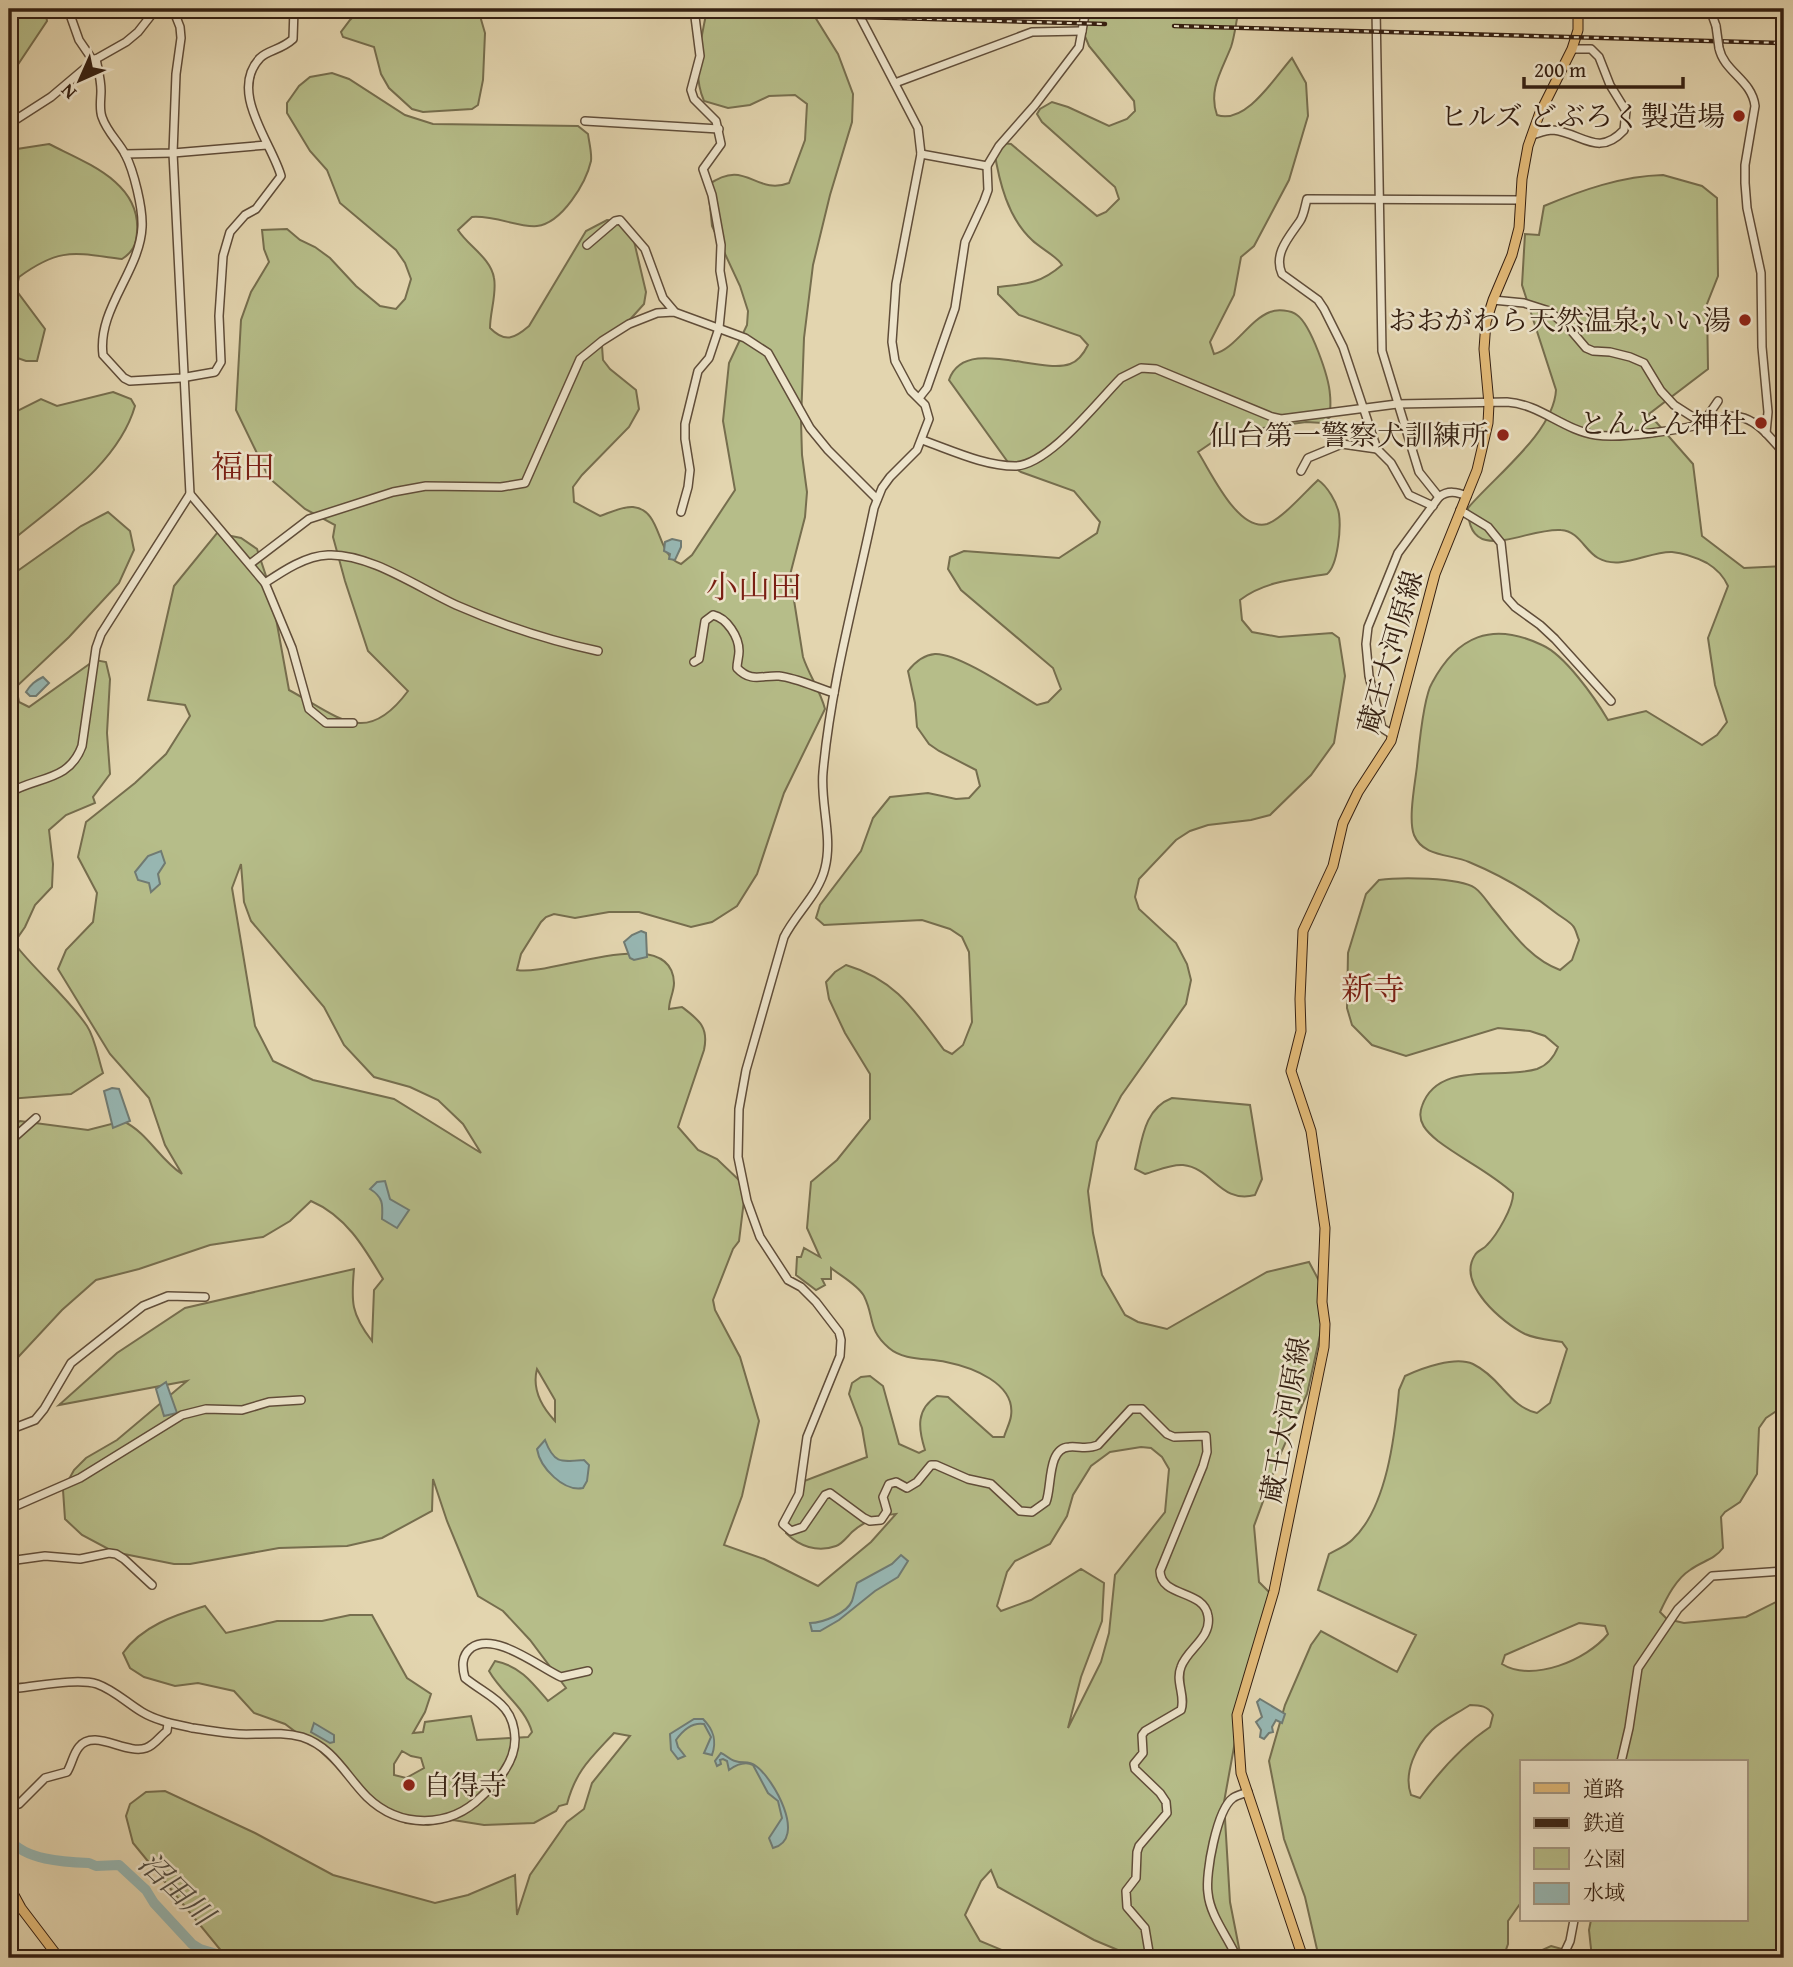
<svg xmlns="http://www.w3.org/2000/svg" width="1793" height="1967" viewBox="0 0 1793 1967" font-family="'Gentium Book Plus','Noto Serif JP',serif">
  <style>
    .green { fill: #b6bd89; stroke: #766e4e; stroke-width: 2; fill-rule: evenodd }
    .water { fill: #97b7b3; stroke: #707b73; stroke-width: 2 }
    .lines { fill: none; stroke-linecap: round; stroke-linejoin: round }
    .river { stroke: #97b7b3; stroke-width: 10 }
    .minor-casing { stroke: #604d39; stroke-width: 10 }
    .major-casing { stroke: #352012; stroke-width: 11 }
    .minor { stroke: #ede4cb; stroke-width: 7 }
    .major { stroke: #e2ba78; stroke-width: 9 }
    .rail-casing { stroke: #352012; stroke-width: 4.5 }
    .rail { stroke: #ede4cb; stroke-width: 2; stroke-dasharray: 5; stroke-linecap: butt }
    .minor-bridge-casing { stroke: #604d39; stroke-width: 10; stroke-linecap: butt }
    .minor-bridge { stroke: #ede4cb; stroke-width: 7 }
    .poi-dot { fill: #8f2418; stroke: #ede4cb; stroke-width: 2.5 }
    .labels { text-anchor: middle; stroke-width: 5; stroke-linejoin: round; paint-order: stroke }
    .poi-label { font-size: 28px; fill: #352012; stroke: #ede4cb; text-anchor: end }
    .street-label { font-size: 28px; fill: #352012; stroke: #ede4cb }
    .water-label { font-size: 30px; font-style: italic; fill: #524d42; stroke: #ede4cb }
    .quarter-label { font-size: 32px; fill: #7a1f14; stroke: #ede4cb }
  </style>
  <rect width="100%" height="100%" fill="#e3d5af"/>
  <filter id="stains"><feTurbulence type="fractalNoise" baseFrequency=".00286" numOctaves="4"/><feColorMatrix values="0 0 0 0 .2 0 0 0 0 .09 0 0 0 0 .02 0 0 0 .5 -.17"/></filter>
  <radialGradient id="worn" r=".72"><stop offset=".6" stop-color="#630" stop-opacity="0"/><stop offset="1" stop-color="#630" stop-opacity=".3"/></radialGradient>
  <g class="green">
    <path d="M13,9H45L47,21L9,78V13Z"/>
    <path d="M361,9H478L485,33L483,80L478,105L472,109L423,112L412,109L389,88L381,74L374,47L343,37L341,32L350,20Z"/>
    <path d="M707,9H810L838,54L853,94L852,122L830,195L813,265L804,338L801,421L802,455L807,492L805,517L790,575L803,657C809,675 820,690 825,709L784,793L757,874L737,906L712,922L691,927L639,912H609L575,918L554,914L546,917L541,922L521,954L517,970C550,977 672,921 674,983C674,992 669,1000 669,1009L682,1007C699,1020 709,1027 704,1050L678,1127L698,1150L717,1159L740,1181L744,1200L739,1241L733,1249L713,1300L715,1310L740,1357L759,1421L742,1496L724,1545L764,1559L818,1586L871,1542L896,1514C881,1515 864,1521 852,1532C847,1537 842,1544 836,1546C817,1553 799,1546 786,1533L787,1519L799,1483L867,1457L862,1428L849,1394L852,1383L861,1377L870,1376L883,1386L899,1444L919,1453L925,1450C918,1428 916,1409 937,1396L948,1397L993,1437H1004C1006,1430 1010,1423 1011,1416C1016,1383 971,1367 946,1362C928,1358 904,1361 889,1348C867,1329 875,1318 864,1296C858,1285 841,1276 831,1268V1279H822L825,1285L816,1290L796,1275L797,1257H801L804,1248L820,1257L807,1228L811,1182L837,1160L870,1119V1074L845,1033L829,999L826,982L835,972L846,965C896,980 914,1010 944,1050L952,1054L963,1045L972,1022L969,952L962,937L950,929L922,920L824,925L816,918L820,905L861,851L873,818L890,797L928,793L956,799L969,798L980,786L976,770L939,751L929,744L917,727L915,703L908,671C915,662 923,655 935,654C959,653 1015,692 1037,705L1048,702L1061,689L1053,668L961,590L948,569L950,557L964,551L1059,558L1097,533L1100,522L1074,491L1021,472L1010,465L949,380C964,335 1039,375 1070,364C1079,361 1084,353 1088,345L1080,336L1019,315L998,294V287C1026,284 1040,284 1062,265C1058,257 1040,248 1032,240C1008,218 999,182 994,149L1001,143L1011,144L1097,216L1106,212L1119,199L1115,187L1042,122L1037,114L1040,109L1052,102L1068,107L1109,126L1127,119L1135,111L1134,101L1089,46L1084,34V9H1239C1236,21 1235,35 1231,47C1222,70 1208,90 1217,115C1246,125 1275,77 1292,58L1306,83L1308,116L1289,180L1254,246L1241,257L1234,295L1210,342L1214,354C1234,350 1249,320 1270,312C1277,309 1291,310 1297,315C1311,325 1329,377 1330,395C1331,402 1330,410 1330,417L1323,423L1306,422L1241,431L1223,435L1198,452C1211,472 1238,532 1267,524C1282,519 1305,492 1318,480C1327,486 1337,502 1339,514C1341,528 1338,565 1327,574C1297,579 1264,581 1240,600L1242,620L1252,632L1279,637L1332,633L1339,638L1345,676L1334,743L1311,775L1270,815L1251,820L1208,825L1190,831L1176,840L1139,879L1135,897L1139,909L1176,943L1187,964L1191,980L1186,1004L1121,1096L1097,1142L1088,1191L1093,1233L1102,1275L1125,1315L1138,1322L1167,1329L1267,1272L1309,1262L1325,1292L1323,1322L1307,1394L1280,1455L1254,1526L1259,1582L1274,1597L1240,1714L1224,1802L1230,1902L1241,1958H1137L1094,1940L998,1887L991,1870L981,1881L965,1915L980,1941L1021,1958H831L820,1953L821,1958H227L133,1843L126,1816L130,1804L146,1792L165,1791L255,1833L333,1875L435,1903L468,1895L515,1875L517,1915L530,1875L567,1822L584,1809L592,1783L630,1736L614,1733C591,1758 576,1770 567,1804L559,1806L556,1811L534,1823L484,1825L453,1820L428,1825L406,1823L389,1816L317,1748L285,1724L254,1713L234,1691L198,1683L175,1686L144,1677L130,1668L123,1653C142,1626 175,1615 205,1606L226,1633L277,1621H322L350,1615H372L407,1678L431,1694L425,1712L413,1733L423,1732L425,1722L471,1716L477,1740L528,1737L532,1732C525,1707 502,1694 489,1671L495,1661C520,1666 532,1682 548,1701L566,1688L530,1640L503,1611L478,1596L447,1521L433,1479L432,1511L382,1538L347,1546L279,1548L190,1564H174L114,1552L82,1535L65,1519L63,1490L74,1470L86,1458L117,1440L187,1381L59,1405L117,1353L185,1308L354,1269C351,1302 351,1314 372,1341L374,1290L383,1279C364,1247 346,1216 311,1201L290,1221L263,1237L210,1245L139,1269L96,1280L62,1310L9,1367V1127L20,1121L88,1130L123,1121C148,1133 159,1159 182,1174L165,1145L149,1098L110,1054L58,969L66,950L93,922L97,893L78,857L86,822L135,783L166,754L190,716L185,705L148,700L174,586L217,533L241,538L257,549L271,591L289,690C339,717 366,748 408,691L368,651L345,581L333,537L335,525L305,509L269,478L236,410L241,320L251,292L269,262L264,249L262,230L287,229L300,240L315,247L330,258L356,286L380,306L396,309L405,299L411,279L405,263L396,250L340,203L327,170L310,151L287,113V103L299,86L310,77L332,73L349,79L405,115L433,124L578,126L588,134C589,142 592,153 591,161C586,183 562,223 537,226C520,228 494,215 472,217L458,230C468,246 491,258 494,278C497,293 490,312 490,328C505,343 514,339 529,326L586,231L607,220L619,221L633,237L646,292L644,304L625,325L604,339L602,346L603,360L610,369L636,390L639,409L629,427L582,475L573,487L574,502L600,516C609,513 623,506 633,507C663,510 655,555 681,564L692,555L735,490L723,421L729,363L747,325L748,311L740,286L712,226L708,185C746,157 755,196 789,183L805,140L807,104L795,95L769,96L750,105L728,108L704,101C691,72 702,38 707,9ZM241,864L244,902L251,921L324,1007L344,1045L374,1077L410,1087L438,1100L463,1124L481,1153L394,1099L313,1080L273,1061L255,1026L232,888ZM537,1369L555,1400V1421C541,1406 532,1388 537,1369ZM1141,1447L1151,1448L1162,1457L1169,1469L1165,1512L1115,1575L1109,1633L1101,1662L1068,1728L1081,1677L1102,1621L1104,1583L1081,1569L1031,1600L1001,1611L997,1606L1007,1572L1015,1561L1050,1544L1067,1516L1073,1495L1091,1466L1110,1452ZM402,1751L411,1756L421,1758L424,1768L406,1778L394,1775V1764Z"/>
    <path d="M49,144C86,163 141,182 137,232C136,245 133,252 122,259C74,253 60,247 19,277L16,290L45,329L37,361H26L9,355V158L17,149Z"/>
    <path d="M1663,175L1702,186L1717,198L1718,276L1707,304L1708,369L1649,414L1693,464L1702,536L1744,568L1784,566V1406L1766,1418L1759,1428L1757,1474L1740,1502L1725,1512L1721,1517L1723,1548C1714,1560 1702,1561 1690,1570C1676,1579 1667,1597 1660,1612L1667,1619L1684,1623L1746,1617L1784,1598V1958H1592L1589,1930L1591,1920H1746V1762H1522V1901L1508,1921V1944L1503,1958H1319L1305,1897L1284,1839L1269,1761L1285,1705L1311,1645L1321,1631L1397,1672L1416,1635L1318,1590L1329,1554C1336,1550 1346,1546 1352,1540C1387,1508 1395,1435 1399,1390L1405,1376C1422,1368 1455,1356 1473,1364C1483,1369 1495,1380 1502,1388C1513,1400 1521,1409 1537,1413L1550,1403L1567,1349L1562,1342C1550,1340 1536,1339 1525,1334C1503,1323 1456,1284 1475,1255C1477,1251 1484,1249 1487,1245C1497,1235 1514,1206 1513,1193C1490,1172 1463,1160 1438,1141C1427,1132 1416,1122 1422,1106C1438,1060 1501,1080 1537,1069C1548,1065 1554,1057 1558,1047L1545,1036L1530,1031L1498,1028L1406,1056L1372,1045L1352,1025L1347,1008L1348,953L1366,894L1379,880C1399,877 1459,877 1475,888C1482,893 1488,903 1493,909C1513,933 1530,959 1560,970L1572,960L1579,940C1577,936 1576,929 1573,926C1569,921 1561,917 1556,913C1530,892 1500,875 1469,862C1451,854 1423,857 1414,835C1408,819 1415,784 1417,766C1419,747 1423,698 1432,683C1457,636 1492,621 1542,645C1565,655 1595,698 1608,720L1646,711L1702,745L1717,735L1727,722L1715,685L1708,638L1728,586C1723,575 1717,569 1707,563C1697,558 1684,553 1672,552C1649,551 1621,571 1598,558C1585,551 1579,531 1561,530C1527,527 1468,568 1468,508C1494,477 1554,432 1556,390L1522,285L1525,234L1539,235L1544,206C1582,190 1622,176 1663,175ZM1579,1623L1605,1626L1608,1634C1587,1660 1532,1683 1502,1664L1505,1655ZM1470,1705C1480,1705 1488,1706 1493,1715L1490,1727C1463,1745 1439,1772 1420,1798L1411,1795C1403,1773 1416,1746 1432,1730C1443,1720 1458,1713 1470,1705Z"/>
    <path d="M1779,389H1784V430L1779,423Z"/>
    <path d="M113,392L131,399L135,406C118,465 54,505 9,543V415L41,399L57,406Z"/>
    <path d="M108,512L130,531L134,550L119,583L69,637L16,687L19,702L29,707L95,660L106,662L110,679L107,733L110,774L93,797L95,803L66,815L49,830L53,864L52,887L35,905L25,927L14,943C36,972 66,995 87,1026C95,1038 98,1058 103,1073L71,1094L9,1099V577L81,526Z"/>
    <path d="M1172,1098L1250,1105L1262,1179L1255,1195C1220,1204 1213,1168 1183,1165C1171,1164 1156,1171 1145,1174L1135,1169C1142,1142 1143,1109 1172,1098Z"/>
    <path d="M1551,1946L1562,1949L1565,1958H1532L1542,1950Z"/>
  </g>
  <g class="water">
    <path d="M672,539L681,541V547L675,560L669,559L670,554L664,551L665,542Z"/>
    <path d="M43,677L49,683L36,696H30L26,692C31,684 35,681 43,677Z"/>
    <path d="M161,851L165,863L158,874L160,884L151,892L149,883L138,880L135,872L148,856Z"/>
    <path d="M641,931L646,933L647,957L634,960L630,958L624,942L632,935Z"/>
    <path d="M112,1088L119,1089L130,1121L113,1128L104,1091Z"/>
    <path d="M385,1181L390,1199L409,1210L397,1228L382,1219C383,1204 383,1197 370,1189L377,1182Z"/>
    <path d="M166,1382L177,1413L164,1416L156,1389Z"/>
    <path d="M545,1440C554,1464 561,1462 584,1460L589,1465L587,1481L583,1488C564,1492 540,1468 537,1449Z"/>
    <path d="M901,1555L908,1561L898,1577L875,1591L839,1620L820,1631H812L810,1623C823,1623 847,1613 852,1601C854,1595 855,1589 857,1583L892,1564Z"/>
    <path d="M1260,1699L1285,1714L1282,1723L1276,1720L1272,1727L1273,1732L1269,1733L1264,1739L1260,1737L1261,1730L1256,1722L1262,1717L1257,1702Z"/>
    <path d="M694,1719H703C714,1730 717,1741 712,1755L704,1753L711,1737L704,1724C692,1722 683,1730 676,1740L678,1747L685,1756L678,1759L671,1750L670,1734Z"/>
    <path d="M314,1723L334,1735V1742L330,1743L311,1732Z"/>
    <path d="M721,1753C726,1755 730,1760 735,1761C743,1764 748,1760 756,1766C773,1778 808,1839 773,1848L769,1838L782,1818L778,1801L768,1793L753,1765C745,1761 736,1765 729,1770L727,1761L723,1759L720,1760L721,1764L717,1766L715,1761Z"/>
  </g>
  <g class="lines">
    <path class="river" d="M9,1839C25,1860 63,1862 89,1863L96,1866L119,1865L146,1890L154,1903L192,1944L200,1949L230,1958"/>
    <defs>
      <g id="minor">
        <path d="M68,9L79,40L92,59H96"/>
        <path d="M856,9L918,128L921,154L896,284L892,342L895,361L911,391L925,405L929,419L917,450L890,477L882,488L874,508C856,595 831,683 823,772C820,803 833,837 825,868C819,894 796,913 784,937L746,1070L739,1109L738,1157L747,1201L760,1237L788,1280L801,1287L816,1302L839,1332L841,1340L840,1356L807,1437L799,1494L783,1524L791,1531L803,1527L825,1495L830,1493L864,1518L870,1521L881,1520L887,1511L883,1497L889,1484L896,1482L907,1488L917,1482L931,1465H936L968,1479L991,1484L1020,1511L1032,1512L1046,1502C1052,1488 1047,1448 1069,1447C1080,1446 1087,1450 1098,1445L1131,1409H1142L1167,1434L1174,1437L1206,1436L1207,1452L1203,1466L1160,1571C1161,1598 1204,1589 1208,1616C1212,1638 1187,1649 1181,1667C1175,1682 1186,1696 1181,1710L1145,1731L1142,1735L1143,1753L1134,1764L1135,1769L1160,1793L1166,1802L1167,1813L1139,1846L1137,1852L1136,1878L1126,1891L1127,1907L1145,1928L1150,1958"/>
        <path d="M1376,9L1382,351L1419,472L1439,497"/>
        <path d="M1710,9L1716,26"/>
        <path d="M1719,48C1724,72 1752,80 1755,106L1745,165V183L1747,208L1761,273L1762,347L1768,412L1766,433"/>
        <path d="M96,59C98,69 101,80 101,91C101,99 99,109 102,117C107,132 118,141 125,154C134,171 143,209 142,227C140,271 97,309 103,355L124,378L130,381L181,378L215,372L221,362L219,316L223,256L230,232L245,215L256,209L281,176C272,143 228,92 260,58C268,50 281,50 293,39L294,9"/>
        <path d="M895,83L1032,32L1082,31"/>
        <path d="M585,121L719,129"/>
        <path d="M9,124L51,97L96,59L126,42L138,32L156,9"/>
        <path d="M1532,135C1539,133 1546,130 1553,130C1582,133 1598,158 1624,130L1626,111L1610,85L1599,57L1591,49H1572"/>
        <path d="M125,154L173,153L267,145"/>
        <path d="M921,154L987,166"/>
        <path d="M587,245L615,221L620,220L645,249L663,298L674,311"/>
        <path d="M1493,300L1524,303L1549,311L1569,328L1586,348L1593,351L1610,352L1630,357L1644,363L1661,391L1674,405L1702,423"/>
        <path d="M919,398L927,388L955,308L965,242L984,201L988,190L987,166L999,146L1035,105L1079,47L1086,9"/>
        <path d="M1703,423L1718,401"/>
        <path d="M922,440C951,450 984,466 1015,466C1049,465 1097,402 1121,378L1141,368L1156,369L1272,417L1281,419L1397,404L1507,402C1540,404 1563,430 1596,435C1621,439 1678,430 1703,424C1717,420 1728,413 1744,418C1761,424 1772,440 1784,453"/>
        <path d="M1301,471L1308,458L1342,444L1377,449"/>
        <path d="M190,494L265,583L292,648L309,709L326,723H353"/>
        <path d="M1433,506L1409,495L1391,463L1377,449L1343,347L1324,309L1318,300L1282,274C1273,254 1289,237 1300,221C1304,215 1305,206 1307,199L1521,200"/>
        <path d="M1460,510L1488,527L1501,543L1507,598L1515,607L1540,625L1555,639L1611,701"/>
        <path d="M681,512L688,487L690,470L685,439V424L698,371L709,358L719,328L723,288L720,271L721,245L712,195L703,169L721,144L716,121L694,99L691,90L700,56L694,9"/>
        <path d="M250,564L309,519L393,492L426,486L501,487L525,483L580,359L602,341L629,324L657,313L674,312L745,338L768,353L810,428L828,450L877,499"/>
        <path d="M265,583C283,571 305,556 328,555C369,553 419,588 456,605C502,625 550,641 598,651"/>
        <path d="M694,662L699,659L705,621L713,615C727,618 739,637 739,651C739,657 737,662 737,668C751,683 762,675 779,676C797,678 817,688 834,693"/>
        <path d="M1393,735L1382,728L1369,676L1366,644L1368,627L1398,553L1439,497C1448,490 1457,492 1467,496"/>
        <path d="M9,793C37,776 69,782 82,746L96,648L101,634L190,494L173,153L176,74L181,38L180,27L173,9"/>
        <path d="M9,1142L36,1118"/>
        <path d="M9,1430L35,1420L44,1409L71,1363L143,1306L168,1296L205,1297"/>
        <path d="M9,1509L80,1478L182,1415L206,1409L242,1410L269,1402L301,1400"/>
        <path d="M9,1561L45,1556L80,1559L109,1553L116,1554L124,1559L152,1585"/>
        <path d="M9,1686L18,1688C39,1686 77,1678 97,1684C114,1690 127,1703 142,1712C157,1721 175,1724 192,1728C207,1730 224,1733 239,1734C260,1735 281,1731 302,1737C333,1747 346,1776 367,1797C400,1829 450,1828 481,1797C497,1782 515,1763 515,1739C514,1703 490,1698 465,1678C462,1667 461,1656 471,1648C495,1631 539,1667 561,1677L588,1671"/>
        <path d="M1621,1762L1629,1728L1638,1668L1678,1609L1712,1576L1784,1571"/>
        <path d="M9,1806L19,1804L45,1778L67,1772C72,1764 73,1754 79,1747C94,1728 126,1755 146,1748C155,1745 160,1736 167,1731L168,1723"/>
        <path d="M1237,1958C1228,1937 1210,1916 1208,1893C1205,1874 1217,1809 1233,1798C1237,1795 1243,1794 1248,1792"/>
        <path d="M1562,1958L1570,1941L1574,1920"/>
      </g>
      <g id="major">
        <path d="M9,1886L21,1908L59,1958"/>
        <path d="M1303,1958L1241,1773L1237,1715L1274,1591L1324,1347L1325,1324L1322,1302L1325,1228L1311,1131L1291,1071L1301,1031L1300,999L1303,931L1333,866L1343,823L1358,792L1391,741L1435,574L1477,470L1488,423L1489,404L1484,349L1486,322L1493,300L1512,255L1519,228L1522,179L1528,146L1539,115L1572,49L1578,30V9"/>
      </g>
    </defs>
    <use href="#minor" class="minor-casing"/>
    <use href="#major" class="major-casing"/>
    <use href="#minor" class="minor"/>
    <use href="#major" class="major"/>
    <defs>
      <g id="rail">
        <path d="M577,9L1105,24"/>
        <path d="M1174,26L1784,43"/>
      </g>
    </defs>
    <use href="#rail" class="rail-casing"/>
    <use href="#rail" class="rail"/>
    <defs>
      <path id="minor-bridge" d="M1716,26L1719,48"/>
    </defs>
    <use href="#minor-bridge" class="minor-bridge-casing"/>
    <use href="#minor-bridge" class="minor-bridge"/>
  </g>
  <g class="poi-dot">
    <circle cx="1739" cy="116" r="7"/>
    <circle cx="1745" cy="320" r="7"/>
    <circle cx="1761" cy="423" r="7"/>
    <circle cx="1503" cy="435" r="7"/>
    <circle cx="409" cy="1785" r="7"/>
  </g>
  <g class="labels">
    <g class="poi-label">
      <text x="1725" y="126">ヒルズ どぶろく製造場</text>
      <text x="1731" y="330">おおがわら天然温泉;いい湯</text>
      <text x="1747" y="433">とんとん神社</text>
      <text x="1489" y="445">仙台第一警察犬訓練所</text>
      <text x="423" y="1795" text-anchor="start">自得寺</text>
    </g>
    <g class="street-label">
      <text transform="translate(1390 652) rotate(-74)" y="10">蔵王大河原線</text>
      <text transform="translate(1285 1420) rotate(-80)" y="10">蔵王大河原線</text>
    </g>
    <g class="water-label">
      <text transform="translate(176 1889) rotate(44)" y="10">沼田川</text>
    </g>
    <g class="quarter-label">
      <text x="243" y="478">福田</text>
      <text x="754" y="598">小山田</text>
      <text x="1373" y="1000">新寺</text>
    </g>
  </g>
  <rect width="1793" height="1967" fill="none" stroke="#e3d5af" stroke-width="35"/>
  <rect x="10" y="10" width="1772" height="1946" fill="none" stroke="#352012" stroke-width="3.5"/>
  <rect x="18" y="18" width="1758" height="1932" fill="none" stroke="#352012" stroke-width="2"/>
  <rect x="1520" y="1760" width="228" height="161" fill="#ede4cb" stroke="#a39681" stroke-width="2"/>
  <rect x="1534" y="1783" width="35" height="10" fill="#e2ba78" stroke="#a39681" stroke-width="2"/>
  <text x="1583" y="1796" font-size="21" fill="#352012">道路</text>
  <rect x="1534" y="1818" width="35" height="10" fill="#352012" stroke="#a39681" stroke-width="2"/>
  <text x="1583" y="1830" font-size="21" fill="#352012">鉄道</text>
  <rect x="1534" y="1848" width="35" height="21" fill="#b6bd89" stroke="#a39681" stroke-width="2"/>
  <text x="1583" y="1866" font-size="21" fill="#352012">公園</text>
  <rect x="1534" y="1883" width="35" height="21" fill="#97b7b3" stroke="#a39681" stroke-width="2"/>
  <text x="1583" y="1900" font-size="21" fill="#352012">水域</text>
  <g transform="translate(80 80) rotate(225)" stroke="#ede4cb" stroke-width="5" paint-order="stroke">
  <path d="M0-5L12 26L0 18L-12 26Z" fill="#352012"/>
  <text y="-10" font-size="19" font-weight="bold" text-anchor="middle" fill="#352012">N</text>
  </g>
  <path d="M1524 77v10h159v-10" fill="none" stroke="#352012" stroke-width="3.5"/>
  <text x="1534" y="77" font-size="21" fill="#352012" stroke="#ede4cb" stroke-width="5" paint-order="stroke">200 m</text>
  <rect width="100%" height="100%" filter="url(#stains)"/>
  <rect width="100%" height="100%" fill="url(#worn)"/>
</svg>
